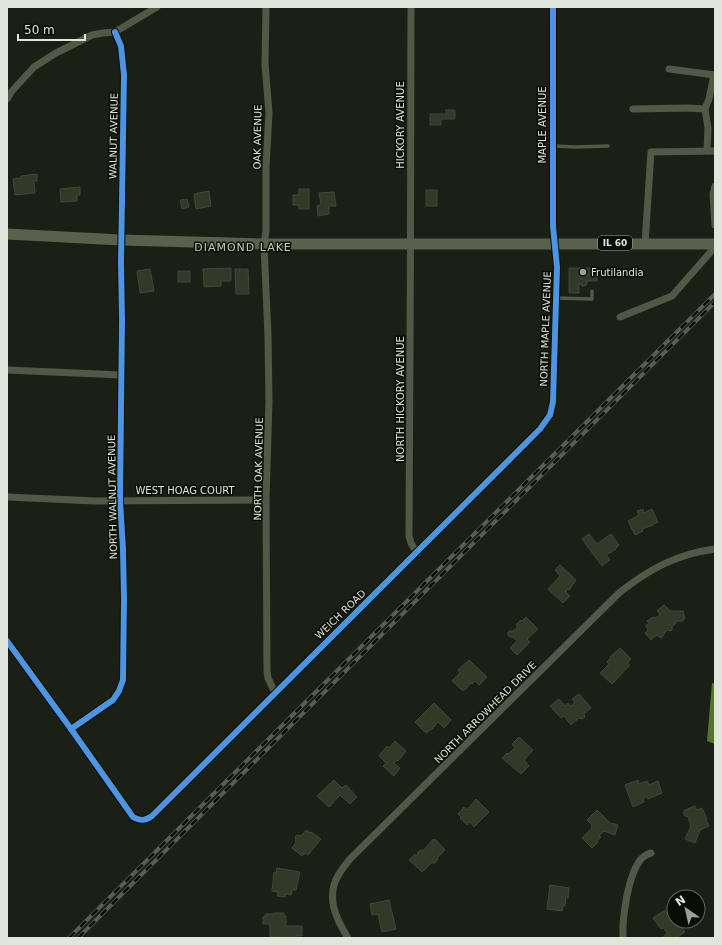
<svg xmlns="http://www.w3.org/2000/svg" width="722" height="945" viewBox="0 0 722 945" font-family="'DejaVu Sans',sans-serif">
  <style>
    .water { fill: #56742d }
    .building { fill: #333929; stroke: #42463d }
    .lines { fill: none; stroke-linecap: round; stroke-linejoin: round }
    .service { stroke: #515847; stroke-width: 3.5 }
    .minor { stroke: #515847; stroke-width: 7 }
    .primary { stroke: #57614c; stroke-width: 11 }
    .rail-casing { stroke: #595e52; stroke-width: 4 }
    .rail { stroke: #090d05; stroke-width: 2.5; stroke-dasharray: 8; stroke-linecap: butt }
    .cycleway-casing { stroke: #090d05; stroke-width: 8 }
    .cycleway { stroke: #4d94e3; stroke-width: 6 }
    .poi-dot { fill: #9ba195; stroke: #090d05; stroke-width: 1.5 }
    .labels { text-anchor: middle; stroke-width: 3; stroke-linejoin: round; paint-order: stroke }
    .shield { fill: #090d05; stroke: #a0a599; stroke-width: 1 }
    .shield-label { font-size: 9px; font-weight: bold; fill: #e0e6d9 }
    .street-label { font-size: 10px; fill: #e0e6d9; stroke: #090d05 }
    .poi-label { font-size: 10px; fill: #e0e6d9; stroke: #090d05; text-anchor: start }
    .neighbourhood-label { font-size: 11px; letter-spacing: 1px; fill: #c6d3b9; stroke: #090d05 }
  </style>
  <rect width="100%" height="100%" fill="#1b2016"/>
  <path class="water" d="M712,683H715V744L707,741Z"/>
  <g class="building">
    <path d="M446,110H455V119H441V125H430V114H446Z"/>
    <path d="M37,174V181H34L35,193L15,195L13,179L21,178V176Z"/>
    <path d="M80,187V195H77V201L61,202L60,189Z"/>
    <path d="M299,189H309V209H299V205H293V195H299Z"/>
    <rect x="426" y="190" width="11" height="16"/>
    <path d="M209,191L211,206L196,209L194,194Z"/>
    <path d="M334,192L336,206H329V214L318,216L317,206L321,205L319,193Z"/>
    <path d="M187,199L189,207L182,209L180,200Z"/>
    <path d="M231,268V281H221V286L204,287L203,269Z"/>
    <path d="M569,268H591V275H597V281H587V285L582,286L581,284H579V293H569Z"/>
    <path d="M150,269L154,291L140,293L137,271Z"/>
    <path d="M235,269H248L249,294H236Z"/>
    <rect x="178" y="271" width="12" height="11"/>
    <path d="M643,509L644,513L652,509L658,522L653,524V525L642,529L643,531L635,535L628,521L639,515L637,511Z"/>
    <path d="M589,534L597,544L611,534L619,545L615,549H616L606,555L610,560L602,566L582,539Z"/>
    <path d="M560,565L576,580L569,590L568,588L566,592L565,591L570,596L563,603L548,589L560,576L555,570Z"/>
    <path d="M664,605L670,611H683L685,619H683V621H676L675,624L672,627V630L670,631L667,630L662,637L660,638L657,635L651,640L645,633L648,630L646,625L650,623L647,621L653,617L656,618L660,614L657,611Z"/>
    <path d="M526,617L538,629L527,639L530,642L517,655L510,648L517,641L513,637H510L508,635V632L510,631H513L518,627L516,625L521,620L522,621Z"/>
    <path d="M620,648L631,659L627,663L630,665L612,684L600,673L609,664L607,662L611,658L610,657Z"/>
    <path d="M469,660L487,677L479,685L475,681L472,684L471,683L465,690H462L452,681L460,673L458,670Z"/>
    <path d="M579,694L591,708L584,714L585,717L582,719L579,718L571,725L564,716L561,718L550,706L559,699L565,706L568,703L571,706L575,702L572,699Z"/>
    <path d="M434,703L451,720L444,728L438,722L431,730H430L426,733L415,722Z"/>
    <path d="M519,737L533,750L524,760L529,766L521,774L502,758L507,753L508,754L515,748L512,744Z"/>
    <path d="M395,741L406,751L398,761L397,760L394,763L400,768L394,776L383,766L386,763L379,756L387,746L389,748Z"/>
    <path d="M334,780L342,788L346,785L357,797L350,804L340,795L329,807L317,796Z"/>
    <path d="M638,780L639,784L647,781L649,785L658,781L662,793L648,799L647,796L643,798L644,802L633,807L625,785Z"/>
    <path d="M476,799L489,812L474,827L470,822L467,825L460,818L461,817L458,814L464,807L467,810Z"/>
    <path d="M695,806L697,810L702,808L707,819H706L709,826L700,830L695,843L685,839L691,826L688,817L685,816L683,813L685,810Z"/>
    <path d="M597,810L610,823L618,825L615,835L604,831L599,836L601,837L597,841L598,842L592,848L582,838L591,829L592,825L587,820Z"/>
    <path d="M306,830L310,833L311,832L321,839L308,855L305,853L302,856L292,848L296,842L295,837L297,835L301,836Z"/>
    <path d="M433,839L434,841L435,839L445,850L437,858L438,859L435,863H431L422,872L409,860L415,854L417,856L418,852L421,850H424Z"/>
    <path d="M277,868L300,872L296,890H292L291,895L286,894L285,897L277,896L278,892L272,891L274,872L276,873Z"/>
    <path d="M550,885L569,888L568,898L566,897L565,906H563L562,911L547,909Z"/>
    <path d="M389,900L396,929L382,932L378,914L372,915L370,904Z"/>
    <path d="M665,910L674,923L677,921L685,932L676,938H663L667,932L663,928L661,929L653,918Z"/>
    <path d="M273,913H284V916H286V926H302V936H296V938L270,937V924H263V917H265V914H273Z"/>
  </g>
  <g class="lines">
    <g class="service">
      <path d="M553,146L575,147L608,146"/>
      <path d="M556,298L592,299V291"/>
    </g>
    <g class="minor">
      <path d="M266,7L265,64L269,113L266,167V231L264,244L268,336L269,401L266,500L267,671L268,678L275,693"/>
      <path d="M411,7C410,183 411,360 409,536L411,543L417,553"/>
      <path d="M669,69L715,75"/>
      <path d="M7,99L12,91L34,67L56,53L92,35L103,33L115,32L157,7"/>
      <path d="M633,109L688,108L705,109L709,99L714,75"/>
      <path d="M705,109L708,128L707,151"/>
      <path d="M715,186L713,194L715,225"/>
      <path d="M645,244L651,152L715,151"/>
      <path d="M620,317L672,296L715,247"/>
      <path d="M7,370L121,375"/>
      <path d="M7,497L95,501L266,500"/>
      <path d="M7,641L71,729L133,817C140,821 145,821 152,816L540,429L550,415L553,402L557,267L553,226V7"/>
      <path d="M71,729L113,700L119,691L123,680L124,599L123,549L120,500L122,320L121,263L124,75L121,46L115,32"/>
      <path d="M348,938C336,919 325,896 339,874C342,869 346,864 350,859L619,593C649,569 677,554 715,549"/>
      <path d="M623,938C622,918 628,875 641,859C644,856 647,854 651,853"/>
    </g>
    <path class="primary" d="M7,234L121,240L264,244H715"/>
    <defs>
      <g id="rail">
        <path d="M69,938L715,294"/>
        <path d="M78,938L715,302"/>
      </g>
    </defs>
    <use href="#rail" class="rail-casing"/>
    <use href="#rail" class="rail"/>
    <defs>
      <g id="cycleway">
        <path d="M7,641L71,729L133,817C140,821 145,821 152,816L540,429L550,415L553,402L557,267L553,226V7"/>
        <path d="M71,729L113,700L119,691L123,680L124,599L123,549L120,500L122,320L121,263L124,75L121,46L115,32"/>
      </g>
    </defs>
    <use href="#cycleway" class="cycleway-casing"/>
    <use href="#cycleway" class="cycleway"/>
  </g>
  <circle class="poi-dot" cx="583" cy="272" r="4"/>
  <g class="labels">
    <rect class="shield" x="598" y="236" width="34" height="14" rx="3"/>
    <g class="shield-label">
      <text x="615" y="246">IL 60</text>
    </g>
    <g class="street-label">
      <text transform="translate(400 125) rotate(-90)" y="4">HICKORY AVENUE</text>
      <text transform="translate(542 125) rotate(-90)" y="4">MAPLE AVENUE</text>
      <text transform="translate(113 136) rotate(-89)" y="4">WALNUT AVENUE</text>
      <text transform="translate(257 137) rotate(-89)" y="4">OAK AVENUE</text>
      <text transform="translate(545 329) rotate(-88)" y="4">NORTH MAPLE AVENUE</text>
      <text transform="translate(400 399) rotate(-90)" y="4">NORTH HICKORY AVENUE</text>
      <text transform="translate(258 469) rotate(-89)" y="4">NORTH OAK AVENUE</text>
      <text x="185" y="494">WEST HOAG COURT</text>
      <text transform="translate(112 497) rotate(-91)" y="4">NORTH WALNUT AVENUE</text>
      <text transform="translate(340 614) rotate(-44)" y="4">WEICH ROAD</text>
      <text transform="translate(485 712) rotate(-45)" y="4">NORTH ARROWHEAD DRIVE</text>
    </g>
    <g class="poi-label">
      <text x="591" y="276">Frutilandia</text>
    </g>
    <g class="neighbourhood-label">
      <text x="243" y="251">DIAMOND LAKE</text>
    </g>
  </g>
  <rect width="722" height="945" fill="none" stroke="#e0e6d9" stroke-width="16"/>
  <g transform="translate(686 909) rotate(326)"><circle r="19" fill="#090d05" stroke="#5f645a"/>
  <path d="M0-3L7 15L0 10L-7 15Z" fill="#9ba195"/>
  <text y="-6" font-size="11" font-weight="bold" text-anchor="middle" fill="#e0e6d9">N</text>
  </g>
  <path d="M18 34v6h67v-6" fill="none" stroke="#e0e6d9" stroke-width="2"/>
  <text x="24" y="34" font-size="12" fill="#e0e6d9" stroke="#090d05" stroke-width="3" paint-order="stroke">50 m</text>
</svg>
